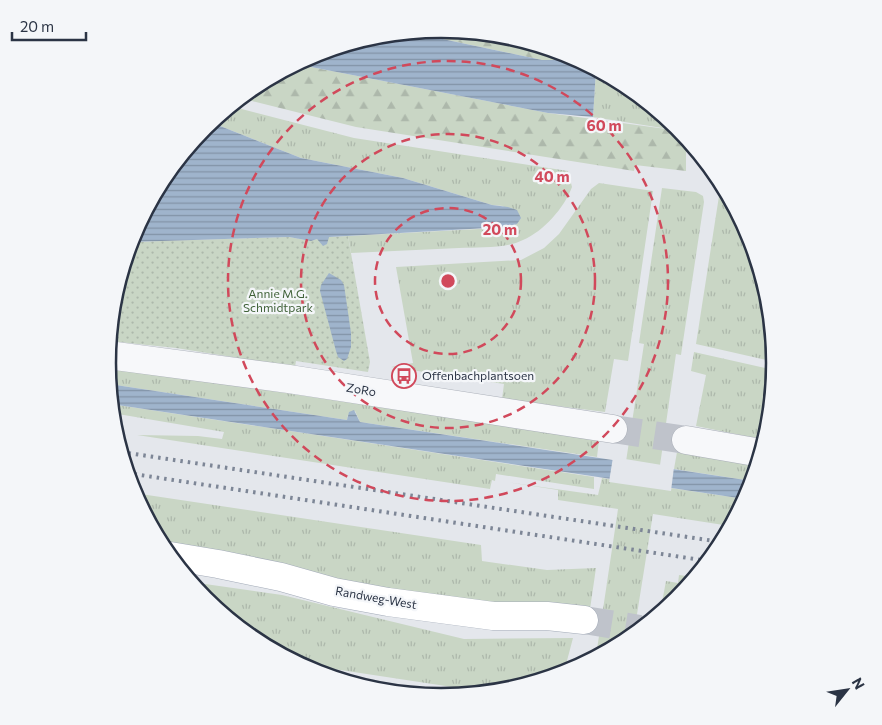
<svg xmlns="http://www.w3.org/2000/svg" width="882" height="725" viewBox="0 0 882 725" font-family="Commissioner,sans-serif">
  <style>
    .grass { fill: url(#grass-tufts) }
    .forest { fill: url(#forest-firs) }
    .park { fill: url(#park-dots) }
    .water { fill: url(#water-rules) }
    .pier { fill: #e4e7ec }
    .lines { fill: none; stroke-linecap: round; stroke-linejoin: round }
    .minor-tunnel { stroke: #bfc3cb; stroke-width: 28; stroke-dasharray: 28 14; stroke-linecap: butt }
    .major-tunnel { stroke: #bfc3cb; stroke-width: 28; stroke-dasharray: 28 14; stroke-linecap: butt }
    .minor-casing { stroke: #a9aeb7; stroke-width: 29 }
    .major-casing { stroke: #a3abb8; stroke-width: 29 }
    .minor { stroke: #f7f8fa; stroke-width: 28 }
    .major { stroke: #fff; stroke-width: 28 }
    .rail { stroke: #7d8696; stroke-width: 4; stroke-dasharray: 2.5 5; stroke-linecap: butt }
    .ring { fill: none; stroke: #d1495b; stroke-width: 2.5; stroke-dasharray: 9 6 }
    .labels { text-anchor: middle; stroke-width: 4.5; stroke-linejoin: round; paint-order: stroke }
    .park-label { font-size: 12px; fill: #3f6138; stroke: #f4f6f9 }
    .poi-label { font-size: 12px; fill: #2b3445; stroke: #f4f6f9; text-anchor: start }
    .street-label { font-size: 12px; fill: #2b3445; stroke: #f4f6f9 }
    .rim { fill: none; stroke: #2b3445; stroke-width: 2.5 }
    .centre { fill: #d1495b; stroke: #f4f6f9; stroke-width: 2.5 }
    .ring-label { font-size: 15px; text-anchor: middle; font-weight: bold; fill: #d1495b; stroke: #f4f6f9; stroke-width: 4.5; stroke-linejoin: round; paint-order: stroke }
  </style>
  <defs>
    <pattern id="grass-tufts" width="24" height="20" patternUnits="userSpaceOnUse" patternTransform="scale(1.25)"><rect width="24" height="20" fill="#c9d6c5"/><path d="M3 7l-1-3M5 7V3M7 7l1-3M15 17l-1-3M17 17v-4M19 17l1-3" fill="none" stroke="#adb8ab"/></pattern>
    <pattern id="forest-firs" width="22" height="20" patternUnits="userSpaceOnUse" patternTransform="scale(1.25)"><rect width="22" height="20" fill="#c9d6c5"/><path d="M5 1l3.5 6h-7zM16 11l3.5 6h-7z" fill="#adb8ab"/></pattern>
    <pattern id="park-dots" width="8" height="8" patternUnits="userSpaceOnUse" patternTransform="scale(1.25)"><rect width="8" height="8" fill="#c9d6c5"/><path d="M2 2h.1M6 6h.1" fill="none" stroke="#adb8ab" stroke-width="1.8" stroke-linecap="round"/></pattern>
    <pattern id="water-rules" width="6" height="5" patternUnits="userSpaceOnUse" patternTransform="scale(1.25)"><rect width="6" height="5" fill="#9fb4cc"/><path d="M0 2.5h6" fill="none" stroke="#8293a7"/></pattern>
  </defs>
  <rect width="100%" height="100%" fill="#e4e7ec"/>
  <g class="grass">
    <path d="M596,69L627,85L681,131L593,117Z"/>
    <path d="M230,106L354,138L568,171L572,187C564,208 544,231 523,240C505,249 479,247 459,248C423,250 387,251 351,253L348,236L497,228L517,224L503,206L492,205L403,178L301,158L210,122Z"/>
    <path d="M599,183L653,191L628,361L614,359L605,412L502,399L504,384L391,367L413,363L396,267L521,260L544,248L559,234L591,189Z"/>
    <path d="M662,188L696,192L703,196L704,202L681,355L676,354L657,486L745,499L730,526L653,514L634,633L596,656L618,509L558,500V490L500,481L598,495L602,478L623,481L644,344L639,343Z"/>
    <path d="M719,196L730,198L749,235L768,298L775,362L696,344Z"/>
    <path d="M694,352L774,370L768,428L765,440L696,426L706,375L691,371Z"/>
    <path d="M108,369L206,381L599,440L597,457L360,422L355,411L348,415L347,420L109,384Z"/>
    <path d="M111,404L594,477V489L496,474L495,481L492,480L490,489L137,435L198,436L222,439L224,432L112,413Z"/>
    <path d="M677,452L757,466L752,481L674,469Z"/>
    <path d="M134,493L481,545L482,561L547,570L596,568L590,609L510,606L353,584L223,553L161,543Z"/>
    <path d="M679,575L694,577L677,599L660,613L666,581L678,583Z"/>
    <path d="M191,582L282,595L464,639L573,638L564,672L506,690L485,692L301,664L255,640L205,598Z"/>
  </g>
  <g class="forest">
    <path d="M441,29L506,35L567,54L558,60H542L409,32Z"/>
    <path d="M297,63L311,67L548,113L681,131L686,138V171L635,165L634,171L356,127L240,98L256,85Z"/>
  </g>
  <path class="park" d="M348,236L370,362L368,372L296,361L295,367L176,348L109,341L114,297L130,242L289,237L311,241L317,239L325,245L328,237Z"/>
  <g class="water">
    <path d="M409,32L542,60H558L569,54L596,69L593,117L548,113L311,67L297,63C332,44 371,36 409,32Z"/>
    <path d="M210,122L301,158L403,178L492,205L508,207L517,210L521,218L517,224L505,227L329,237L327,244L323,246L317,239L311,241L289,237L130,242L164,177Z"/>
    <path d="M329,273L341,280L344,285L351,333V347L347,359L344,361L338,357L336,351L320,291L321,285Z"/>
    <path d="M109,384L347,420L349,412L354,410L360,422L752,481L745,499L111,404Z"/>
  </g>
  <path class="pier" d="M613,457L674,467L671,491L609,482Z"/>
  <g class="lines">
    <path class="minor-tunnel" d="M613,429L686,440"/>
    <path class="major-tunnel" d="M584,620L640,629"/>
    <defs>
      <g id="minor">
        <path d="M108,355L289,379L613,429"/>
        <path d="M686,440L761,453"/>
      </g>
      <path id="major" d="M170,556L218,564L281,577L334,592L388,602L493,616H547L584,620"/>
    </defs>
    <use href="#minor" class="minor-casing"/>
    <use href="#major" class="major-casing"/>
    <use href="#minor" class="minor"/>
    <use href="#major" class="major"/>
    <g class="rail">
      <path d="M121,452L721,542"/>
      <path d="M127,473L708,561"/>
    </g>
  </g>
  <g class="ring">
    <circle cx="448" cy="281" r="73"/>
    <circle cx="448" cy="281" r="147"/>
    <circle cx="448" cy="281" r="220"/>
  </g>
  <defs>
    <symbol id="bus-ring" viewBox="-11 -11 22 22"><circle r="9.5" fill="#f4f6f9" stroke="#d1495b" stroke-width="1.5"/><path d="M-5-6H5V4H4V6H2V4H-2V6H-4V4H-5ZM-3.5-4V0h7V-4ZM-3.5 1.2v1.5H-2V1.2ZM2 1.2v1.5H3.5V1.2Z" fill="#d1495b"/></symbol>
  </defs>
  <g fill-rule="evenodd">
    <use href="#bus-ring" x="390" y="362" width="28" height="28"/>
  </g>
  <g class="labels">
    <g class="park-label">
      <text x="278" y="298">Annie M.G.<tspan x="278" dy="14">Schmidtpark</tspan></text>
    </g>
    <g class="poi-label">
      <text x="422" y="380">Offenbachplantsoen</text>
    </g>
    <g class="street-label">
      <text transform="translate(361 390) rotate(9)" y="4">ZoRo</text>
      <text transform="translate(376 598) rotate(10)" y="4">Randweg-West</text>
    </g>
  </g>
  <path d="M0 0H882V725H0ZM116 363a325 325 0 1 1 650 0a325 325 0 1 1-650 0Z" fill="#f4f6f9" fill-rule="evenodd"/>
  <path class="rim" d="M116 363a325 325 0 1 1 650 0a325 325 0 1 1-650 0Z"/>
  <circle cx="448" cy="281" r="8" class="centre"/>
  <g class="ring-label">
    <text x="604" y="131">60 m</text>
    <text x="552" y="182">40 m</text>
    <text x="500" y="235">20 m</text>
  </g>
  <g transform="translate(847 690) rotate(60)" stroke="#f4f6f9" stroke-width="4" paint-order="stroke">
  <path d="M0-4L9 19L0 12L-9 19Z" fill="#2b3445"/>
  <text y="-8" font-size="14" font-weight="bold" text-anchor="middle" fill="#2b3445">N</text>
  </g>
  <path d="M12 32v8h74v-8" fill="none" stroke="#2b3445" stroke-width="2.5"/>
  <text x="20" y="32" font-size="15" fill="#2b3445" stroke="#f4f6f9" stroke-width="4" paint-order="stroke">20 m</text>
</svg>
